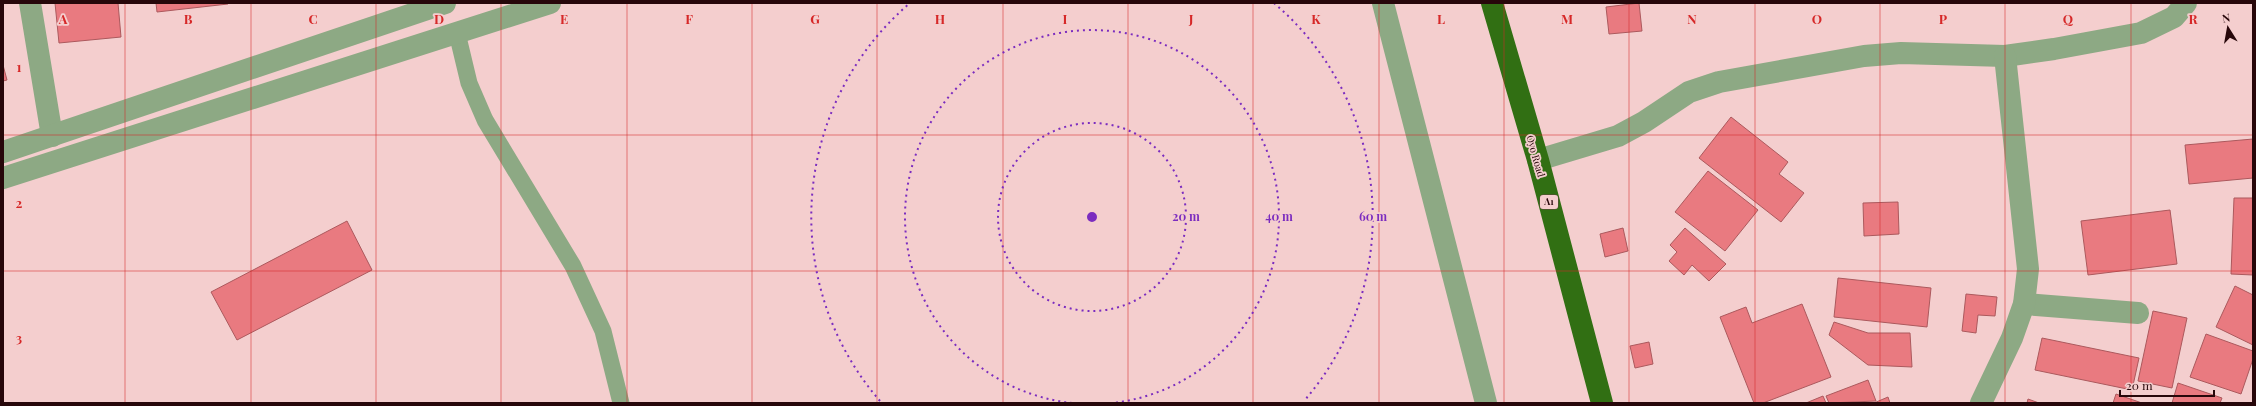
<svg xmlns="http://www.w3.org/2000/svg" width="2256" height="406" viewBox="0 0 2256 406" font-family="'Playfair Display',serif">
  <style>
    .building { fill: #e97a80; stroke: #ac595d }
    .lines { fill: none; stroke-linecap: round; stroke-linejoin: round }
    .lane { stroke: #8da984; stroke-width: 17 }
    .street { stroke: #8da984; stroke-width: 22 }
    .highway { stroke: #316f13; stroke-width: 22 }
    .grid { fill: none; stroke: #d62828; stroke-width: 1; stroke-opacity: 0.55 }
    .ring { fill: none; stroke: #7b2cbf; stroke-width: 2; stroke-dasharray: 2 4 }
    .labels { text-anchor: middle; stroke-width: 3.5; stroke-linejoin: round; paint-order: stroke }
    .shield { fill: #f4cece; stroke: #644345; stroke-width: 1 }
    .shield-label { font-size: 9px; font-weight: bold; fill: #27070a }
    .street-label { font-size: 10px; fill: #27070a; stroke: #f4cece }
    .grid-label { font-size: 13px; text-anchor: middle; font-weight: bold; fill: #d62828; stroke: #f4cece; stroke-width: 3.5; stroke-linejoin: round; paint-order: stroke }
    .centre { fill: #7b2cbf; stroke: #f4cece; stroke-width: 2 }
    .ring-label { font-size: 12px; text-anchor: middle; font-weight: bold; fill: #7b2cbf; stroke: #f4cece; stroke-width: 3.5; stroke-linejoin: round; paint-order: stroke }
  </style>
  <rect width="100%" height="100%" fill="#f4cece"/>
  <g class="building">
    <path d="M55,3H118L121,37L59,43Z"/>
    <path d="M156,3H227L228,4L157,12Z"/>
    <path d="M1639,3L1642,31L1609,34L1606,7Z"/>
    <path d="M3,65L7,80L3,81Z"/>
    <path d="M1731,117L1788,162L1779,174L1804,193L1781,222L1699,158Z"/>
    <path d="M2253,139V178L2189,184L2185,145Z"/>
    <path d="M1708,171L1758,210L1725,251L1675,212Z"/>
    <path d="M2234,198H2253V275L2231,274Z"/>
    <path d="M1898,202L1899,234L1864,236L1863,203Z"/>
    <path d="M2170,210L2177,264L2088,275L2081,221Z"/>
    <path d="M347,221L372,270L237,340L211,292Z"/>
    <path d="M1623,228L1628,251L1605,257L1600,234Z"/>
    <path d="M1685,228L1726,264L1709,281L1692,265L1684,275L1669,261L1677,252L1670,245Z"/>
    <path d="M1838,278L1931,288L1927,327L1834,317Z"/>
    <path d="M2235,286L2253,295V345L2216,327Z"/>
    <path d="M1966,294L1997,297L1995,316L1978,315L1976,333L1962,331Z"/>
    <path d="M1802,304L1831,377L1763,403H1754L1720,317L1746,307L1752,323Z"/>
    <path d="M2153,311L2187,318L2172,388L2138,381Z"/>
    <path d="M1834,322L1868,333H1910L1912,367L1868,365L1829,335Z"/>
    <path d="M2206,334L2253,351V359L2241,394L2190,377Z"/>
    <path d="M2042,338L2139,358L2132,390L2035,370Z"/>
    <path d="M1649,342L1653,364L1635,368L1630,346Z"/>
    <path d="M1868,380L1876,401L1829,403L1826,396Z"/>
    <path d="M2178,383L2222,398L2220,403H2172Z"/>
    <path d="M2116,394L2142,403H2113Z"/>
    <path d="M1823,396L1826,403H1806Z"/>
    <path d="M1888,397L1890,403H1874Z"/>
    <path d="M2028,399L2039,403H2027Z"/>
  </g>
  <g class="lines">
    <path class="lane" d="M457,33L469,83L485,120L573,266L603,331L621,403"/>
    <g class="street">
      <path d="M30,3L52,136"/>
      <path d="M1383,3L1486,403"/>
      <path d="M3,152L445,3"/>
      <path d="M1538,160L1618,136L1644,122L1689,92L1719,82L1864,56L1901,53L2005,56L2054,49L2141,33L2174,17L2186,3"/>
      <path d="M3,178L550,3"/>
      <path d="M2024,304L2138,313"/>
      <path d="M1981,403L2012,338L2024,304L2028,269L2005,56"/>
    </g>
    <path class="highway" d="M1492,3L1538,160L1602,403"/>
  </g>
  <path class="grid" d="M125,3V403M251,3V403M376,3V403M501,3V403M627,3V403M752,3V403M877,3V403M1003,3V403M1128,3V403M1253,3V403M1379,3V403M1504,3V403M1629,3V403M1755,3V403M1880,3V403M2005,3V403M2131,3V403M3,135H2253M3,271H2253"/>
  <g class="ring">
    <circle cx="1092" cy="217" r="94"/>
    <path d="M1072 403A187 187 0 1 1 1112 403"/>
    <path d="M880 401A281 281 0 0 1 910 3M1274 3A281 281 0 0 1 1304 401"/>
  </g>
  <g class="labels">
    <rect class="shield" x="1540" y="195" width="18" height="14" rx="3"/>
    <g class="shield-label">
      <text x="1549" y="205">A1</text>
    </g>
    <g class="street-label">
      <text transform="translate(1536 156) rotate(74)" y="4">Oyo Road</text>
    </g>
  </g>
  <g class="grid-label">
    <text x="63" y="24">A</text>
    <text x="188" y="24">B</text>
    <text x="313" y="24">C</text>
    <text x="439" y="24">D</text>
    <text x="564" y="24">E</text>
    <text x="689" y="24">F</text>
    <text x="815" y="24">G</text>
    <text x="940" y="24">H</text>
    <text x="1065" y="24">I</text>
    <text x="1191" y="24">J</text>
    <text x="1316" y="24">K</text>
    <text x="1441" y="24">L</text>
    <text x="1567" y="24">M</text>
    <text x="1692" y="24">N</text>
    <text x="1817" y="24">O</text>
    <text x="1943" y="24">P</text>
    <text x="2068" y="24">Q</text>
    <text x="2193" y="24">R</text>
    <text x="19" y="72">1</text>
    <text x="19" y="208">2</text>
    <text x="19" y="343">3</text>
  </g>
  <circle cx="1092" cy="217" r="6" class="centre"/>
  <g class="ring-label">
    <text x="1186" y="221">20 m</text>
    <text x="1279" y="221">40 m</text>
    <text x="1373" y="221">60 m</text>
  </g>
  <rect width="2256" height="406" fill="none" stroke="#27070a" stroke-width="8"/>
  <g transform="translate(2228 28) rotate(349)" stroke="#f4cece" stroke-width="3" paint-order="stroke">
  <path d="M0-3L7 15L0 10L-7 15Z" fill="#27070a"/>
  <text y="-6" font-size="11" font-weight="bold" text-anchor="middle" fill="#27070a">N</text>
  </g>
  <path d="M2120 390v6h94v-6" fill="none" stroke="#27070a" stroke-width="2"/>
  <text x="2126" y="390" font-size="12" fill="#27070a" stroke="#f4cece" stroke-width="3" paint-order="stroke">20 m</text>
</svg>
